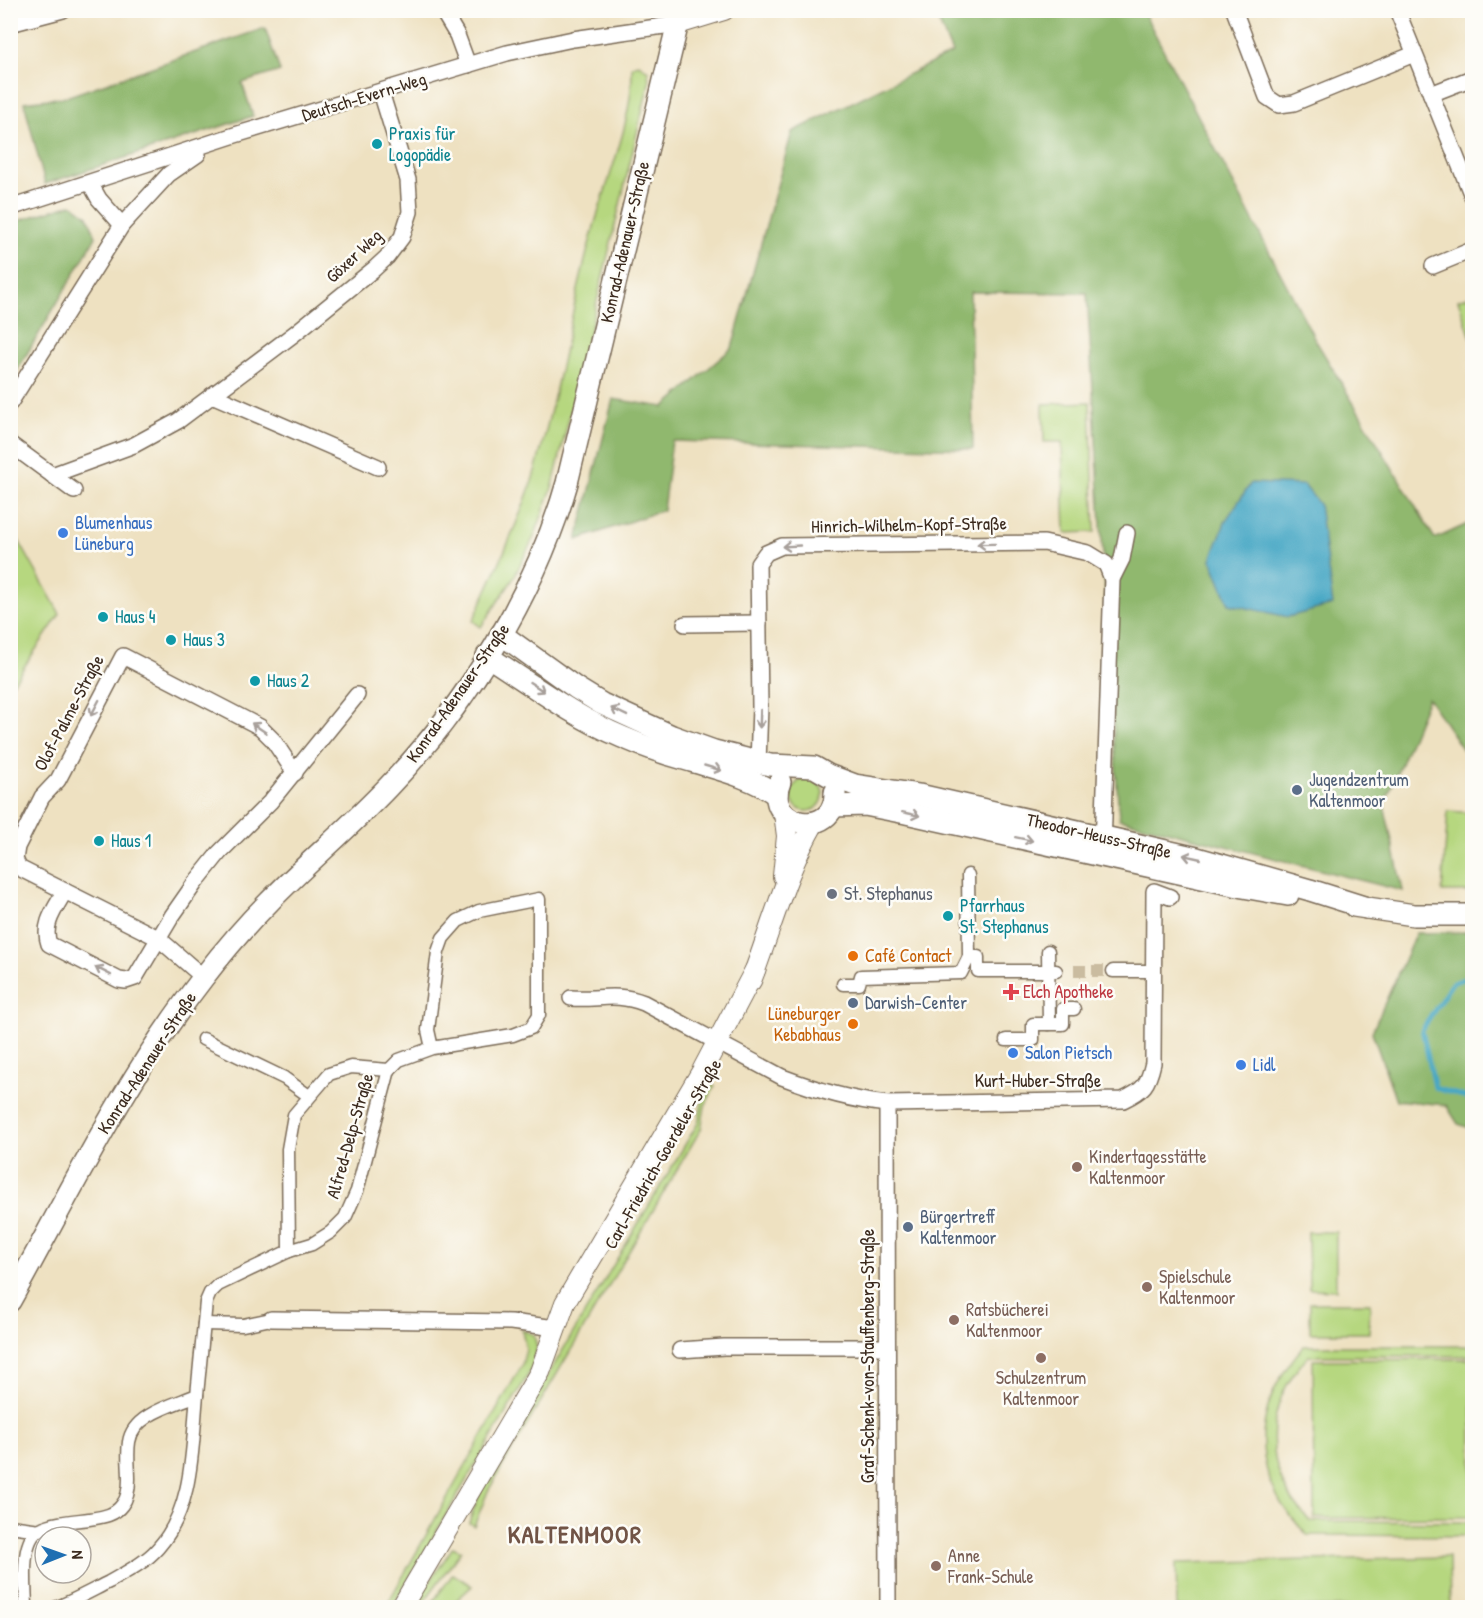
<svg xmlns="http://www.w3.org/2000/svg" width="1483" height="1618" viewBox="0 0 1483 1618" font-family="'Patrick Hand',sans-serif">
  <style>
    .green { fill: #b6d77f; stroke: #78804e; stroke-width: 1.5 }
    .forest { fill: #90b86e; stroke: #667146; stroke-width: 1.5 }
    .water { fill: #46a7c5; stroke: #406872; stroke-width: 1.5 }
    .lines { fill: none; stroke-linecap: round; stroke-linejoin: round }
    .stream { stroke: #46a7c5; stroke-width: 4.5 }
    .pedestrian-tunnel { stroke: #cabca0; stroke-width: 12; stroke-dasharray: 12 6; stroke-linecap: butt }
    .pedestrian-casing { stroke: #7a6a57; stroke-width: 15 }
    .minor-casing { stroke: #7a6a57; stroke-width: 18 }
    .tertiary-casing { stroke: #7a6a57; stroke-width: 22 }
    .secondary-casing { stroke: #7a6a57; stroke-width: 24 }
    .pedestrian { stroke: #fff; stroke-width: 12 }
    .minor { stroke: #fff; stroke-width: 15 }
    .tertiary { stroke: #fff; stroke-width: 20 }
    .secondary { stroke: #fff; stroke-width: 21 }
    .oneway { stroke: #a79f9a }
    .culture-dot { fill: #0f9aa8; stroke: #fdfcf7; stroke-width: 2 }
    .shop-dot { fill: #3f7fe0; stroke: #fdfcf7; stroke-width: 2 }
    .service-dot { fill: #5c6f8a; stroke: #fdfcf7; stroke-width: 2 }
    .worship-dot { fill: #6b7280; stroke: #fdfcf7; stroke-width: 2 }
    .food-dot { fill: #e8710a; stroke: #fdfcf7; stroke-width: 2 }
    .health-dot { fill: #e0444e; stroke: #fdfcf7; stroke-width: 2 }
    .education-dot { fill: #8d6e63; stroke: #fdfcf7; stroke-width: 2 }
    .labels { text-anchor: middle; stroke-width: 5; stroke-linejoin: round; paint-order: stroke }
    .street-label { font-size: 18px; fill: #3b2a1e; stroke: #fdfcf7 }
    .culture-label { font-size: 18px; fill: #0d838f; stroke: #fdfcf7; text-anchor: start }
    .shop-label { font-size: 18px; fill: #366cbe; stroke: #fdfcf7; text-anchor: start }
    .service-label { font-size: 18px; fill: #4e5e75; stroke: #fdfcf7; text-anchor: start }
    .worship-label { font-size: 18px; fill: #5b616d; stroke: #fdfcf7; text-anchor: start }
    .food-label { font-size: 18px; fill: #c56008; stroke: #fdfcf7; text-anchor: start }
    .health-label { font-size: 18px; fill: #be3a42; stroke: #fdfcf7; text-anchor: start }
    .education-label { font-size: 18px; fill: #785e54; stroke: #fdfcf7; text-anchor: start }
    .district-label { font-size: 24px; font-weight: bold; letter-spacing: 1.5px; fill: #715446; stroke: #fdfcf7 }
  </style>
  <rect width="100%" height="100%" fill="#fdfcf7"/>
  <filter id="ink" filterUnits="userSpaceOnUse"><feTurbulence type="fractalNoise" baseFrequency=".0167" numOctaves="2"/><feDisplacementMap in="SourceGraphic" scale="12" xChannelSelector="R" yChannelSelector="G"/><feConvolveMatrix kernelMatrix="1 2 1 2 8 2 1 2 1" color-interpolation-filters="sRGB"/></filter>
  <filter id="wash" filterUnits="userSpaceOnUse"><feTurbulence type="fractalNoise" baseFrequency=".008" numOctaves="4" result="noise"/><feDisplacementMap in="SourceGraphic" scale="24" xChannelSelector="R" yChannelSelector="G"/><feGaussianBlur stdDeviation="1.35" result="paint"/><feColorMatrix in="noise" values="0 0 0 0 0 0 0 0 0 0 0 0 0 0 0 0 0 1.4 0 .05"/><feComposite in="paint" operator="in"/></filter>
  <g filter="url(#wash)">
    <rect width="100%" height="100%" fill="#eee1c1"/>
    <g class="green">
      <path d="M639,64L648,71L649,83L553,485L534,537L513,579L481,627L473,621C494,574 517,527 533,478C558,396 570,312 593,230C608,176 633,122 632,66Z"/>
      <path d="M1472,295V340L1458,300Z"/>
      <path d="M1090,402L1095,532L1065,533L1062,442H1044L1043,404Z"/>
      <path d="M11,527L60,614L11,686H10Z"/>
      <circle cx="807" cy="795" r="16"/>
      <path d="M1448,811L1472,813V892H1442Z"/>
      <path d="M712,1084L715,1086L705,1106L701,1129L488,1491L474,1526L469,1523L482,1486L698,1123L702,1102Z"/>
      <path d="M1308,1232H1336V1290L1309,1289Z"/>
      <path d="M1310,1303H1370L1369,1333H1310Z"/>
      <path d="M522,1330L534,1335L537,1348L531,1370L392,1607L385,1608L522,1365L526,1349Z"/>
      <path d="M1304,1346H1472V1356H1308C1262,1406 1261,1472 1310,1521L1472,1522V1536L1307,1535C1298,1525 1288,1514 1281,1503C1248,1448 1263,1391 1304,1346Z"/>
      <path d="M1472,1359V1517L1314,1518L1313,1360Z"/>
      <path d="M453,1547L461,1551L420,1607L412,1608Z"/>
      <path d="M1449,1557L1450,1607H1177L1176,1563Z"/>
      <path d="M453,1574L472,1586L449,1607H429Z"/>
    </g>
    <g class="forest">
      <path d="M934,11H1143L1316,341L1435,539L1472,522V763L1428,698L1384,805L1403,891L1119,819L1087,293L970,292L973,449L672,441L663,510L577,540L613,399L664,407L732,348L792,132L952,53Z"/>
      <path d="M265,28L280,71L242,83L253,116L45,184L24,102L66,97Z"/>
      <path d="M72,204L88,216L96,237L11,381V223Z"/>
      <path d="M1472,932V1129L1458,1124L1446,1105L1396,1100L1372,1032L1416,933Z"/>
    </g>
    <path class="water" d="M1251,483L1304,485L1319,504L1333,605L1288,617L1229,604L1211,559L1226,520Z"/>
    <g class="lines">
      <path class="stream" d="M1472,976L1452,983L1422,1030L1435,1088L1472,1099"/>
    </g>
  </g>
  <g filter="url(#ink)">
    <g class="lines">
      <path class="pedestrian-tunnel" d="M1074,971H1113"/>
      <defs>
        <g id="pedestrian">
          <path d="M1048,951L1049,1024"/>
          <path d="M969,957H978V971H1056"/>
          <path d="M1113,971H1154"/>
          <path d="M843,984H859L861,976L961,973L969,957L968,875"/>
          <path d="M203,1039L284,1078L309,1096"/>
          <path d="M1006,1040H1033V1024H1063V1009H1074"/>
          <path d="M389,1070L399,1060L432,1048L513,1035L531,1028L539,1015V899L479,911L458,921L443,938L438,952L428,1030L432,1048"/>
          <path d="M289,1251L312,1244L331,1232L345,1218L357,1191L389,1070"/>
          <path d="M204,1324L243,1325L271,1319"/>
          <path d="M10,1526L40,1530"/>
          <path d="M26,1608C26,1587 19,1541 40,1529C54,1522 74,1521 89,1519C102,1517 114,1516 122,1505C128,1498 129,1488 129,1479C129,1467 127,1454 129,1442C133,1414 174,1405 197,1395L206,1302L210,1293L218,1285L289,1251L288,1149L294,1115L329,1074L351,1067L389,1070"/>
          <path d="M55,1608C73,1601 91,1591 109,1582C126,1572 145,1563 158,1548C194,1508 192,1445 197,1395"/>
        </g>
        <g id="minor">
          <path d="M442,10L457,35L468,65"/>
          <path d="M1234,10L1267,97L1279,105L1294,103L1414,54"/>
          <path d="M1397,10L1472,196"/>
          <path d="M10,24L63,10"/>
          <path d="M1431,94L1472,78"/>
          <path d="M90,183L99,199L122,225"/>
          <path d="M10,208L235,135L507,53L573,39L678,24"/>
          <path d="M1433,266L1472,250"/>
          <path d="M212,395L378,467"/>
          <path d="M10,403L122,225L169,174L198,154"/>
          <path d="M10,444L74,491"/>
          <path d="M52,475L134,445L178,421L294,334L374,269L387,257L402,237L410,212L408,180L381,92"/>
          <path d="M685,624L759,623"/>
          <path d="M758,763L760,707L758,564L766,553L782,546L1044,543L1088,553L1106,564L1112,579"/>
          <path d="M1103,847L1112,579L1122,559L1127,533"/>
          <path d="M65,891C55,909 42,924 49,944L119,980L126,981L135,978L172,916L195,883L219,853L270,802L357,695"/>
          <path d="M203,977L158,938L19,868L15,859L17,847L42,797L58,780L123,656L260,727L273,740L295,773"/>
          <path d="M571,998C600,1000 615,992 644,1003L782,1077C816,1090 850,1100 887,1104L1123,1100C1144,1090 1148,1085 1153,1063L1154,891L1170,897"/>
          <path d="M887,1104L888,1608"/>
          <path d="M271,1319L511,1322L548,1327L555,1330"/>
          <path d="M680,1350L724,1347H887"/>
        </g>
        <g id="tertiary">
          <path d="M678,24L724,10"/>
          <path d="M783,876L787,836L784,813"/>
          <path d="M751,981C771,929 786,871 814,823"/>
          <path d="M401,1608L540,1372L565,1303L702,1071L755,970"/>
        </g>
        <g id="secondary">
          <path d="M501,634L576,688L602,704L672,736L714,751L770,765L814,767L828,775L855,785L919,795L1197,858L1310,890L1367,908"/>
          <path d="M487,656C531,684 574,717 622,737C645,747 668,755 691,761C721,770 751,777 777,795"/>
          <path d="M780,782C761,827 837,841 835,792"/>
          <path d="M833,806L865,805L906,813L1243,887L1288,895"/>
          <path d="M1354,906L1414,915H1472"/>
          <path d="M10,1301C71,1191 126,1077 203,978C223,952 245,926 269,902C307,863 350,827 388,787C466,706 536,592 567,483L681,10"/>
        </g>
      </defs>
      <use href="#pedestrian" class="pedestrian-casing"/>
      <use href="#minor" class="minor-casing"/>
      <use href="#tertiary" class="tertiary-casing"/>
      <use href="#secondary" class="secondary-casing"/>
      <use href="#pedestrian" class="pedestrian"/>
      <use href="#minor" class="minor"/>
      <use href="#tertiary" class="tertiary"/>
      <use href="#secondary" class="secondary"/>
    </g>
    <defs><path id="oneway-shaft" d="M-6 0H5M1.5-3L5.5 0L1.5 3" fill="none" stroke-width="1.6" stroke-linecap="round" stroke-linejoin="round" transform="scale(1.5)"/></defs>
    <g class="oneway">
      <use href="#oneway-shaft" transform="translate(986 544) rotate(179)"/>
      <use href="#oneway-shaft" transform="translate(791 546) rotate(177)"/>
      <use href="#oneway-shaft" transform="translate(537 687) rotate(33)"/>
      <use href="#oneway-shaft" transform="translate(95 708) rotate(118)"/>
      <use href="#oneway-shaft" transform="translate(619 712) rotate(-154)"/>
      <use href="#oneway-shaft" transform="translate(760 719) rotate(92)"/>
      <use href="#oneway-shaft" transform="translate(259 728) rotate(-146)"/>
      <use href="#oneway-shaft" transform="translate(713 768) rotate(16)"/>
      <use href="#oneway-shaft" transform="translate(911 814) rotate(12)"/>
      <use href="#oneway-shaft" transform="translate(1024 839) rotate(12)"/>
      <use href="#oneway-shaft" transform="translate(1192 857) rotate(-167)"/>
      <use href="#oneway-shaft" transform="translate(103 971) rotate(-153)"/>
    </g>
  </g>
  <g class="culture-dot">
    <circle cx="377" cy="144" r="6"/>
    <circle cx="103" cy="617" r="6"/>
    <circle cx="171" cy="640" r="6"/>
    <circle cx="255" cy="681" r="6"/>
    <circle cx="99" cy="841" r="6"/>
    <circle cx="948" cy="916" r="6"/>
  </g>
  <g class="shop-dot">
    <circle cx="63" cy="533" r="6"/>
    <circle cx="1013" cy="1053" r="6"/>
    <circle cx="1241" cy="1065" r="6"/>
  </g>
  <g class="service-dot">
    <circle cx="1297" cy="790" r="6"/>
    <circle cx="853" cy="1003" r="6"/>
    <circle cx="908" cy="1227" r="6"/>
  </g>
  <circle class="worship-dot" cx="832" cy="894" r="6"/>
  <g class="food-dot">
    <circle cx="853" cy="956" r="6"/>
    <circle cx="853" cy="1024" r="6"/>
  </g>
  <path class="health-dot" d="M1008 983h6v6h6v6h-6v6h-6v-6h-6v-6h6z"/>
  <g class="education-dot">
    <circle cx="1077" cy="1167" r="6"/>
    <circle cx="1147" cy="1287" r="6"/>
    <circle cx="954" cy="1320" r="6"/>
    <circle cx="1041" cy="1358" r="6"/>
    <circle cx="936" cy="1566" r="6"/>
  </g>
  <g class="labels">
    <g class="street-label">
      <text transform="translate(364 97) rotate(-17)" y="6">Deutsch-Evern-Weg</text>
      <text transform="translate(625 242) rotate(-77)" y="6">Konrad-Adenauer-Straße</text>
      <text transform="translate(354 256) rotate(-43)" y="6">Göxer Weg</text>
      <text transform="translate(909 525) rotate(-1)" y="6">Hinrich-Wilhelm-Kopf-Straße</text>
      <text transform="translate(458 693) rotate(-55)" y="6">Konrad-Adenauer-Straße</text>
      <text transform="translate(69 713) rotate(-62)" y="6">Olof-Palme-Straße</text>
      <text transform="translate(1099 836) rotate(13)" y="6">Theodor-Heuss-Straße</text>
      <text transform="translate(147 1063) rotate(-57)" y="6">Konrad-Adenauer-Straße</text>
      <text x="1038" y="1087">Kurt-Huber-Straße</text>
      <text transform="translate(350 1136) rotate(-74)" y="6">Alfred-Delp-Straße</text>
      <text transform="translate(663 1154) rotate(-60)" y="6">Carl-Friedrich-Goerdeler-Straße</text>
      <text transform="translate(868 1356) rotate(-90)" y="6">Graf-Schenk-von-Stauffenberg-Straße</text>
    </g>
    <g class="culture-label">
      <text x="389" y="140">Praxis für<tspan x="389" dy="21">Logopädie</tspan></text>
      <text x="115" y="623">Haus 4</text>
      <text x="183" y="646">Haus 3</text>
      <text x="267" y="687">Haus 2</text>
      <text x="111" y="847">Haus 1</text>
      <text x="960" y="912">Pfarrhaus<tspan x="960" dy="21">St. Stephanus</tspan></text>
    </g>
    <g class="shop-label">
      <text x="75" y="529">Blumenhaus<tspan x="75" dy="21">Lüneburg</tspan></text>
      <text x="1025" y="1059">Salon Pietsch</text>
      <text x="1253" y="1071">Lidl</text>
    </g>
    <g class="service-label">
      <text x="1309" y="786">Jugendzentrum<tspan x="1309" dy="21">Kaltenmoor</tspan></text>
      <text x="865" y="1009">Darwish-Center</text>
      <text x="920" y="1223">Bürgertreff<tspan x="920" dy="21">Kaltenmoor</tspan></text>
    </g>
    <g class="worship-label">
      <text x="844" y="900">St. Stephanus</text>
    </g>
    <g class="food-label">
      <text x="865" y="962">Café Contact</text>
      <text x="841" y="1020" text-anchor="end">Lüneburger<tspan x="841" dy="21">Kebabhaus</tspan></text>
    </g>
    <g class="health-label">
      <text x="1023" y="998">Elch Apotheke</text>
    </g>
    <g class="education-label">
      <text x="1089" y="1163">Kindertagesstätte<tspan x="1089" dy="21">Kaltenmoor</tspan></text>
      <text x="1159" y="1283">Spielschule<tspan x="1159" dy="21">Kaltenmoor</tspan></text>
      <text x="966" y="1316">Ratsbücherei<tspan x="966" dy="21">Kaltenmoor</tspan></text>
      <text x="1041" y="1384" text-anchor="middle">Schulzentrum<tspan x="1041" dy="21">Kaltenmoor</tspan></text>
      <text x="948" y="1562">Anne<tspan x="948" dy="21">Frank-Schule</tspan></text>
    </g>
    <g class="district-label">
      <text x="575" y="1543">KALTENMOOR</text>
    </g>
  </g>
  <rect width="1483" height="1618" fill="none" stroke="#fdfcf7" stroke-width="36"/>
  <g transform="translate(63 1555) rotate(89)"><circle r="28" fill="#fdfcf7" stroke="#afa8a0" stroke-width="1.5"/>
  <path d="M0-4.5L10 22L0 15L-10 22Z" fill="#1f6fb2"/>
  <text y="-9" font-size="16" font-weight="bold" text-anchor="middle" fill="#3b2a1e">N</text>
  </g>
</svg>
